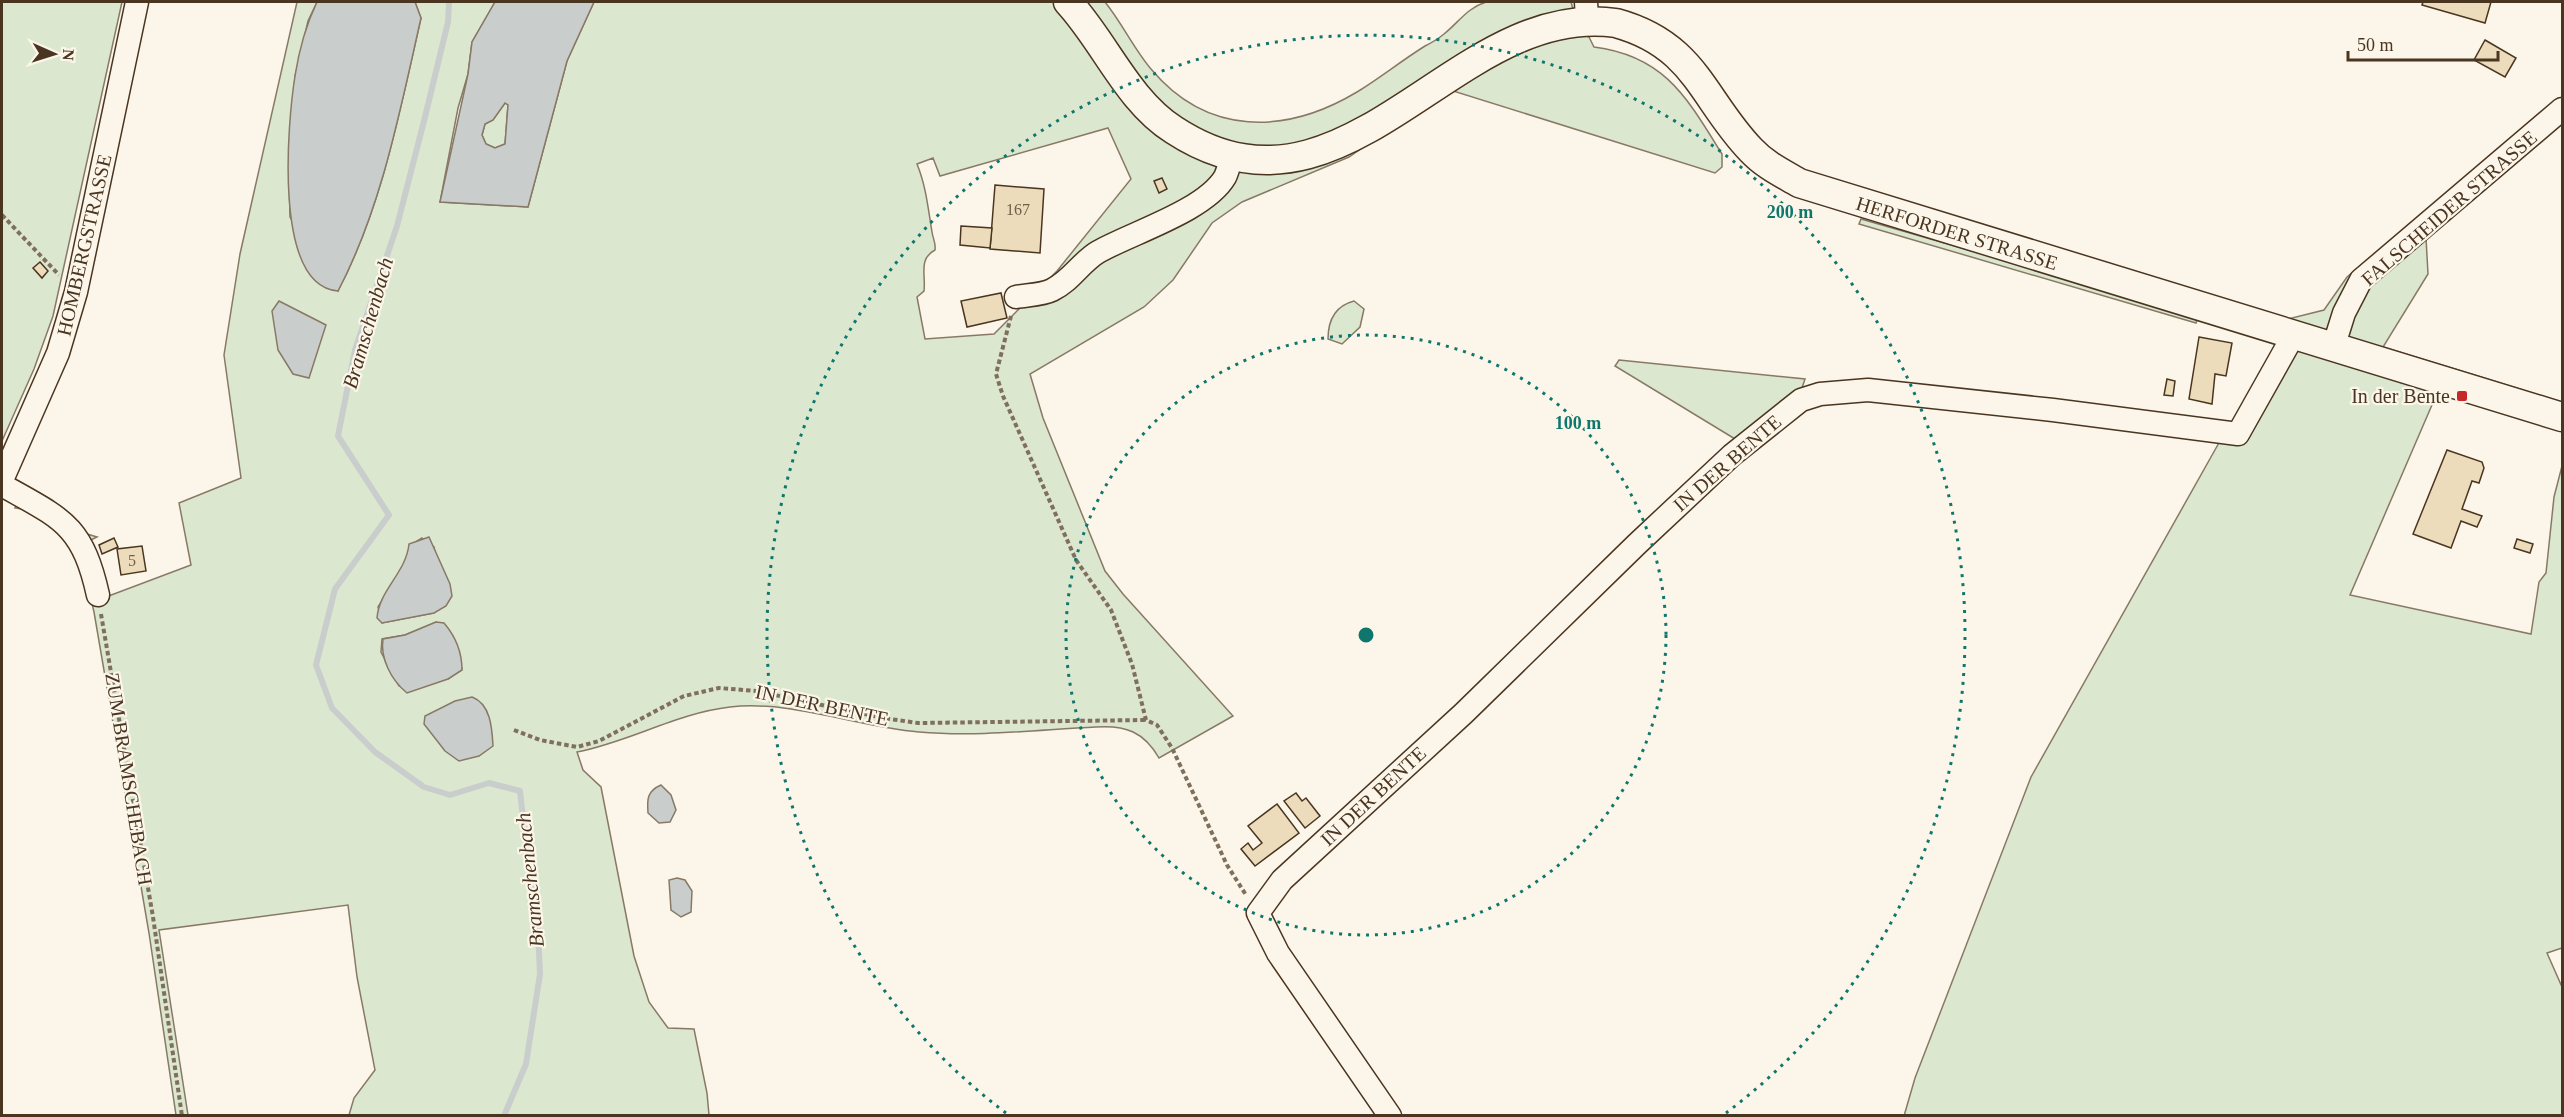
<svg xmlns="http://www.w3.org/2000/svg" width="2564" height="1117" viewBox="0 0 2564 1117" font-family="'Times New Roman',serif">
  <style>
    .green { fill: #dce7d0; stroke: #887966; stroke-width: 1.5; fill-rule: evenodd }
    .water { fill: #c9cecd; stroke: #887966; stroke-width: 1.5; fill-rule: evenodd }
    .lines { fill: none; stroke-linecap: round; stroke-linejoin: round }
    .stream { stroke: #c9cecd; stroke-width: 6 }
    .building { fill: #ecdcbc; stroke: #4a3520; stroke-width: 1.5 }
    .minor-casing { stroke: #4a3520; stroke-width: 25 }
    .major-casing { stroke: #4a3520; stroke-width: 31 }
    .path { stroke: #7f6f5c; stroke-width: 4; stroke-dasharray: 4.5 3; stroke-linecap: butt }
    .minor { stroke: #fbf6e9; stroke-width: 22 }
    .major { stroke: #fbf6e9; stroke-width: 28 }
    .ring { fill: none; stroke: #0f766e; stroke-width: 3; stroke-dasharray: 3 6 }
    .poi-dot { fill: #c62828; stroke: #fbf6e9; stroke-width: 2 }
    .labels { text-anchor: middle; stroke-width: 4.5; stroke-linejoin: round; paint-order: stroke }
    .number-label { font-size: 16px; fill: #725f47 }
    .street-label { font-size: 20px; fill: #4a3520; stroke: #fbf6e9 }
    .poi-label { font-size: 20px; fill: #4a3520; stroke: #fbf6e9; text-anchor: end }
    .water-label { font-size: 21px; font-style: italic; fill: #4a3520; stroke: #fbf6e9 }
    .centre { fill: #0f766e; stroke: #fbf6e9; stroke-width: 3 }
    .ring-label { font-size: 18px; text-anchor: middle; font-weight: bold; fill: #0f766e; stroke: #fbf6e9; stroke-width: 4.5; stroke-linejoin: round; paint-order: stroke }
  </style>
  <rect width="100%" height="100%" fill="#fbf6e9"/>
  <g class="green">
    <path d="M2,2H122L53,316L34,369L2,441Z"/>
    <path d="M297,2H317L308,21L295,76L289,168L290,217L338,291C382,207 400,110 421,18L415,2H495L472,42L468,74L458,108L440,202L528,207L567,61L594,2H1105C1122,23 1134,49 1151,69C1207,136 1285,135 1357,92C1380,78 1401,61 1425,46C1431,43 1438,39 1444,34C1459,22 1467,8 1486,2H1571L1580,34L1589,37L1594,47C1665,56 1687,98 1722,154V167L1715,173L1447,89L1349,157L1242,202L1212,223L1173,280L1144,307L1030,374L1043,418L1105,571L1123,594L1233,716L1159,758C1144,732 1126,725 1096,727C1036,730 978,737 919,732C856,727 793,700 730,707C677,713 629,742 577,752L583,770L601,787L634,956L649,1002L668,1028L694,1029L707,1093L709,1115H349L354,1098L375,1070L357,977L348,905L159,930L188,1115H176L149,933L94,612L86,577L62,532L22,509L15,508L25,486L87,534L97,537L89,541L106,597L191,565L179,503L241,478L224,355L240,254ZM1108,128L1131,179L1057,271L994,334L925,339L917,297L924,291C926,275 918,259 935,250C936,243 933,239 932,232C928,208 926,186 917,164L933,158L940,176ZM422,538L434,547L436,557L434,613L382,623L378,607L404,566L414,543ZM436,622L453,636L462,669L448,679L399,686L381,652L382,639L405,635Z"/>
    <path d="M505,103L508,105L505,144L495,148L486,144L482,135L485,124L493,120Z"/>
    <path d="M2554,104L2426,238L2428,274L2383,347L2562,402L2438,391L2350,595L2531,634L2539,582L2546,573L2554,497L2562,466V948L2547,953L2562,987V1115L1904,1116L1915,1078L2031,777L2220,441L2239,445L2290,355L2305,348L2284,320L2324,310L2347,277Z"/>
    <path d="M1861,219L2198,316L2196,323L1859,224Z"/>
    <path d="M1354,301L1364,309L1360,327L1342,344L1328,339C1328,320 1335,306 1354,301Z"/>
    <path d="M1619,360L1805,379L1800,394L1740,442L1615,366Z"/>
  </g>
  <g class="water">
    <path d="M317,2H415L421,18C400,110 382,207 338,291C272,286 288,120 295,76C299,50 306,25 317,2Z"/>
    <path d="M495,2H594L567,61L528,207L440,202L468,74L472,42ZM505,103L508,105L505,144L495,148L486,144L482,135L485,124L493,120Z"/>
    <path d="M279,301L326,325L309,378L293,374L278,350L272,311Z"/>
    <path d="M429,537L450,584L452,596L446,606L434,613L382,623L377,618C379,590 406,573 409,544Z"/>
    <path d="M436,622L444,623C456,637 462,652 462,670L448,679L407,693C391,680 380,658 383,639L405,635Z"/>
    <path d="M472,697C491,704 492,729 493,746L479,756L459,761L445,751L424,724L425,716L455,701Z"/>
    <path d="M661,785L671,795L676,810L670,822L659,823L648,813C647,799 647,791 661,785Z"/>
    <path d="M677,878L685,880L692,891L691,912L681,917L671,910L669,880Z"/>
  </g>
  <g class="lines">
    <path class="stream" d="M449,2L448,22L424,121L397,226L355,350L338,436L389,515L335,589L316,665L332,708L375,752L424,787L450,795L489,783L520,791L528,863L537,911L540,974L526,1064L504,1116"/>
  </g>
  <g class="building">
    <path d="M2423,2H2491L2485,23L2422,5Z"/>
    <path d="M2485,40L2516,58L2505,77L2474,60Z"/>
    <path d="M1162,178L1167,189L1159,193L1154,181Z"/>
    <path d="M995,185L1044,189L1040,253L990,249Z"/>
    <path d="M961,226L992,228L990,248L960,245Z"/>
    <path d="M40,262L48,271L42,278L33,268Z"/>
    <path d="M1001,293L1007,318L967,327L961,301Z"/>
    <path d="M2199,337L2232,343L2226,376L2215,374L2212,404L2189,399Z"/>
    <path d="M2167,379L2175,381L2173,396L2164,395Z"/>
    <path d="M2447,450L2482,462L2484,468L2479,483L2472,481L2462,509L2482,516L2477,527L2461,521L2451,548L2413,534Z"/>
    <path d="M114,538L118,547L102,554L99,545Z"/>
    <path d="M2517,539L2533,544L2530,553L2514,548Z"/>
    <path d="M142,546L146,571L121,575L117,549Z"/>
    <path d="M1296,793L1302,801L1306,798L1320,816L1305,828L1284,801Z"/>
    <path d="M1277,804L1299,833L1255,866L1241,849L1248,843L1253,850L1262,843L1248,826Z"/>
  </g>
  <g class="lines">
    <defs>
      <g id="minor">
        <path d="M1586,2L1587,18"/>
        <path d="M1016,297C1027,295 1042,295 1052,290C1071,281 1081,262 1098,252C1131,233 1205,211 1225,177C1228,171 1230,162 1232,155"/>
        <path d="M2333,348L2344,313L2361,280L2562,109"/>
        <path d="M2,480L58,353L76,292L137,2"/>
        <path d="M2,485C62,519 82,524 98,595"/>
        <path d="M1390,1116L1278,953L1258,913L1282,880L1464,713L1637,544L1732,455L1801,400L1820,394L1868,390L2053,410L2238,434L2293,336"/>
      </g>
      <path id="major" d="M1068,2C1105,42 1127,100 1174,130C1347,243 1453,0 1616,23C1696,45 1702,99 1751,150C1765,165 1782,173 1799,183L2562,417"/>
    </defs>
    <use href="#minor" class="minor-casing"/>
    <use href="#major" class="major-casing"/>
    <g class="path">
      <path d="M2,215L59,275"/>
      <path d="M1011,316L996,374L1003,396L1076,560L1111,610L1132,664L1146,720L1157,725L1172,748L1227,865L1246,895"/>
      <path d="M101,614L153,917L182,1116"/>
      <path d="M514,730L540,740L577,747L599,741L684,696L719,688L756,691L883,718L918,723L1146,720"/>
    </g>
    <use href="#minor" class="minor"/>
    <use href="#major" class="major"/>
  </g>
  <g class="ring">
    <circle cx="1366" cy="635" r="300"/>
    <path d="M1006 1113A599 599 0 1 1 1726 1113"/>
  </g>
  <rect class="poi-dot" x="2456" y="390" width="12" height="12" rx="3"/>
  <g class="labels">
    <g class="number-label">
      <text x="1018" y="215">167</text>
      <text x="132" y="566">5</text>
    </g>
    <g class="street-label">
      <text transform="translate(2449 208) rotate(-41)" y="7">FALSCHEIDER STRASSE</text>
      <text transform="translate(1957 233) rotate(17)" y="7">HERFORDER STRASSE</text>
      <text transform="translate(84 245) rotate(-77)" y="7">HOMBERGSTRASSE</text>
      <text transform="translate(1727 463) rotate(-41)" y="7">IN DER BENTE</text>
      <text transform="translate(822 705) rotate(12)" y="7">IN DER BENTE</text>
      <text transform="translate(129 779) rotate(81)" y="7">ZUM BRAMSCHEBACH</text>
      <text transform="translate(1373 796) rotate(-43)" y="7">IN DER BENTE</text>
    </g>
    <g class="poi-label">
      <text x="2450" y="403">In der Bente</text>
    </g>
    <g class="water-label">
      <text transform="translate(368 323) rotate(-74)" y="7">Bramschenbach</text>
      <text transform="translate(530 880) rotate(-96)" y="7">Bramschenbach</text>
    </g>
  </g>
  <circle cx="1366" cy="635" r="9" class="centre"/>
  <g class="ring-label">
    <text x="1790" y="218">200 m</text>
    <text x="1578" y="429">100 m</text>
  </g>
  <rect width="2564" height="1117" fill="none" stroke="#4a3520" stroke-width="6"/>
  <g transform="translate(54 54) rotate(93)" stroke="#fbf6e9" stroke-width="4.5" paint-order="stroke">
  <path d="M0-4.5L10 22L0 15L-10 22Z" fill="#4a3520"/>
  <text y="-9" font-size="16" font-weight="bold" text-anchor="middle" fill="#4a3520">N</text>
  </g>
  <path d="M2348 51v9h150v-9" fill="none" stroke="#4a3520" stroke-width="3"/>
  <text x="2357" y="51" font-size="18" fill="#4a3520" stroke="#fbf6e9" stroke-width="4.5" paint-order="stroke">50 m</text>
</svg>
